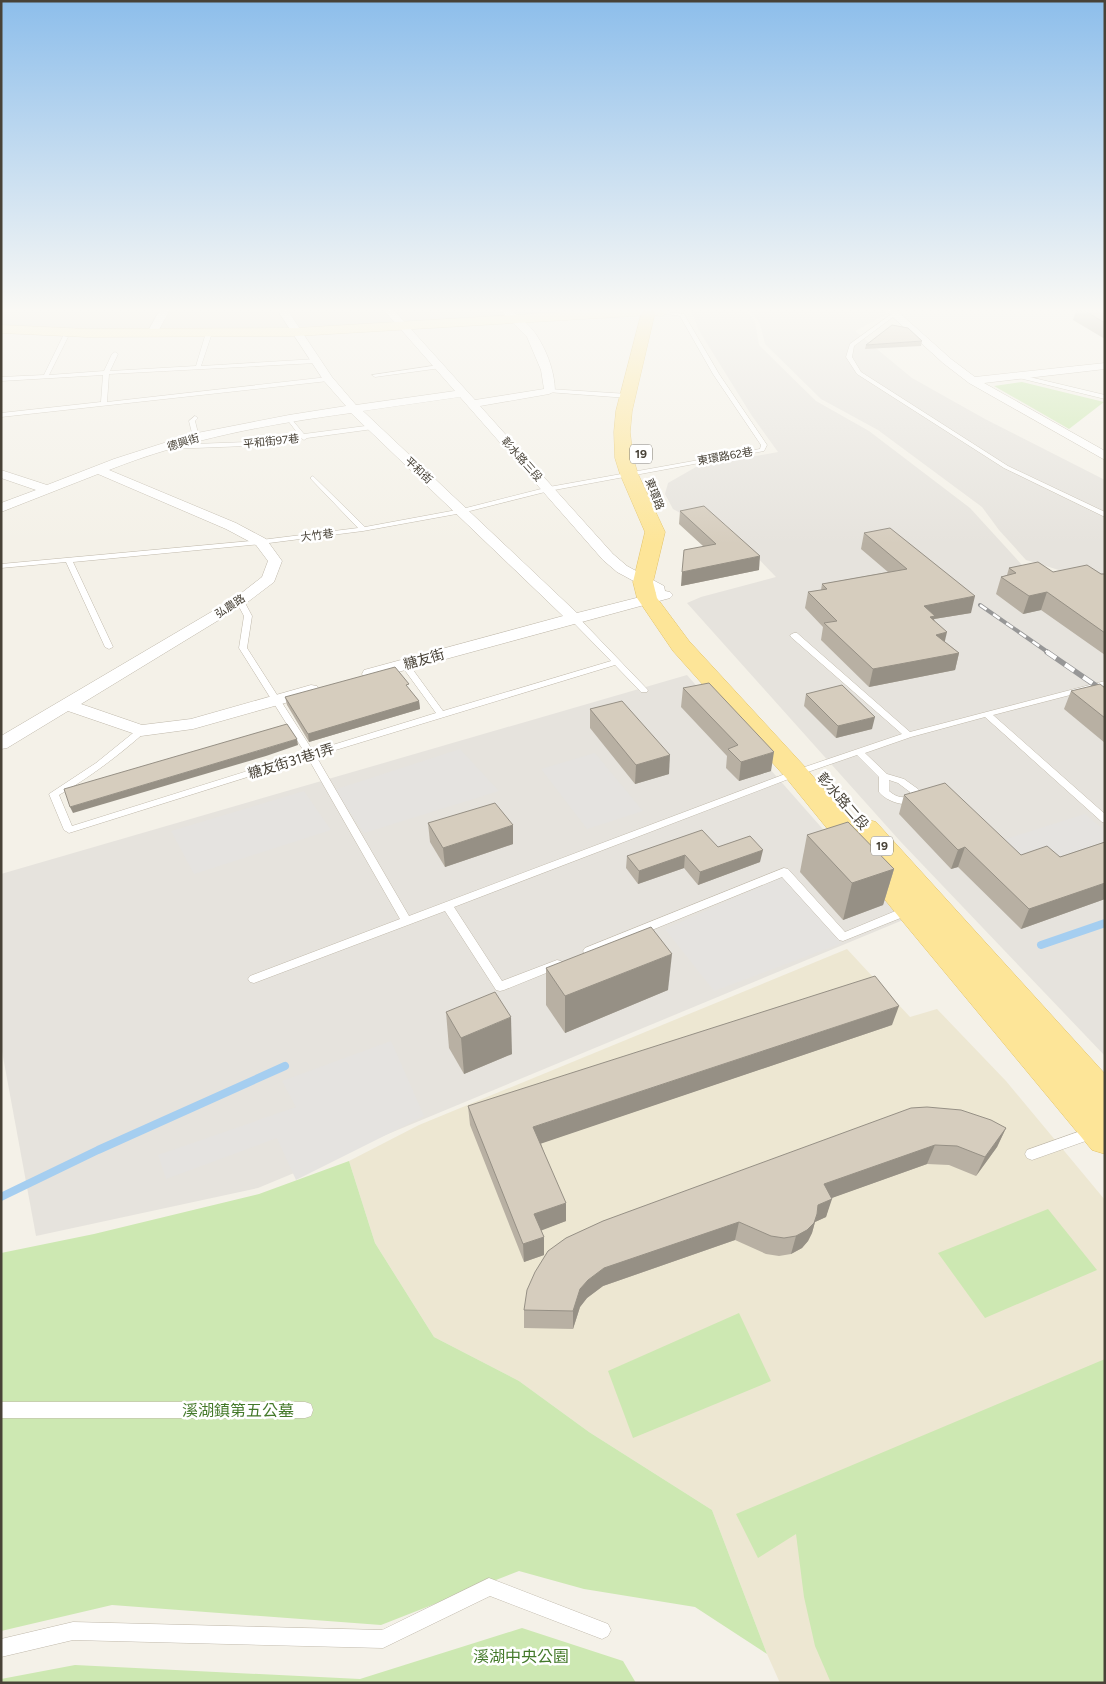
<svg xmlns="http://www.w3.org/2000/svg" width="1106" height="1684" viewBox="0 0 1106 1684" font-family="Figtree,'Noto Sans TC',sans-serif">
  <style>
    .residential { fill: #e8e3d6 }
    .industrial { fill: #e6e3dd }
    .education { fill: #ede7d2 }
    .green { fill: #cde8b2 }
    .parking { fill: #e5e3e0 }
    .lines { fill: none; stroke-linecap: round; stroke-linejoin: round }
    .stream { stroke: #a5cef0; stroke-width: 8 }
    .lane-casing { stroke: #c0b9ab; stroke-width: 1 }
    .street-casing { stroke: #c0b9ab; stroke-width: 1 }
    .secondary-casing { stroke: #d4c699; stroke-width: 1 }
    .primary-casing { stroke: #e3c367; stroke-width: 1 }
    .lane { fill: #fff; fill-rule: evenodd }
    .street { fill: #fff; fill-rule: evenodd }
    .secondary { fill: #fef3c8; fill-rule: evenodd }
    .primary { fill: #fde598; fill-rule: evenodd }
    .rail-far1-casing { stroke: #979797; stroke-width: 4 }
    .rail-casing { stroke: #979797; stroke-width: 5.5 }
    .rail-far1 { stroke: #fff; stroke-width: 2.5; stroke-dasharray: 8; stroke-linecap: butt }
    .rail { stroke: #fff; stroke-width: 4; stroke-dasharray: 11; stroke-linecap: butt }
    .wall { fill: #b8b0a3 }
    .shaded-wall { fill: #969085 }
    .building { fill: #d6cdbe; stroke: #969085 }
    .labels { text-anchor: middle; stroke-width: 5; stroke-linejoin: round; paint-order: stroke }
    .far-street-label { font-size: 11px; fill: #484237; stroke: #fff }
    .shield { fill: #fff; stroke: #7f7b73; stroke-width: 1 }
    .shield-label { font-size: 12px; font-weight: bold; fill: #484237 }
    .street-label { font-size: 14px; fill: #484237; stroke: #fff }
    .near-park-label { font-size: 16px; fill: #44792a; stroke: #fff }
  </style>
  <rect width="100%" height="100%" fill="#f4f1e8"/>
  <path class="residential" d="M1,308H628L386,325L155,330L42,328L1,324Z"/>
  <g class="industrial">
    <path d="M691,308H745L755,322L759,345L816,401L869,431L970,508L1022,565L1105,587V1056L900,841L687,603L701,597L776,577L725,524L699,522L684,515L673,509L665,494L668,483L696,467L778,452L752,416L698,329Z"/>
    <path d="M749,308H879L887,314L855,331L912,378L985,419L1105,480V584L1026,560L999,530L982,507L878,430L821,399L765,344L760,324Z"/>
    <path d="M687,675L903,920L258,1188L36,1236L1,1046V874Z"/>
  </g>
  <path class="education" d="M847,949L910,1017L937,1009L1006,1081L1105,1200V1683H780L767,1654L712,1510L589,1432L519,1381L434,1337L375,1243L349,1161L419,1125Z"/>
  <g class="green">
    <path d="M1022,382L1104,402L1069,429L994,386Z"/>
    <path d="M349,1161L375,1243L434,1337L519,1381L589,1432L712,1510L767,1654L695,1607L584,1589L519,1571L381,1625L112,1605L1,1631V1253L94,1234L259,1194Z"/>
    <path d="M1048,1209L1097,1270L985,1318L938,1253Z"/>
    <path d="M739,1313L771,1381L633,1438L608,1371Z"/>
    <path d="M1105,1359V1683H831L815,1646L804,1597L796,1534L758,1558L736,1514Z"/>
    <path d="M522,1628L623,1661L636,1683H1V1679L75,1665L360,1679Z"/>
  </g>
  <g class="parking">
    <path d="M460,749L499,791L364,833L334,790Z"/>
    <path d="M595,753L643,811L587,829L541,769Z"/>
    <path d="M304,791L331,830L194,874L171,831Z"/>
    <path d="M1085,814L1105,831V854L1016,869L990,844Z"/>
    <path d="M782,877L842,943L714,991L665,929Z"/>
    <path d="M391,1041L424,1116L296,1180L277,1138L166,1179L158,1155L296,1107L282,1081Z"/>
  </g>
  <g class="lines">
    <g class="stream">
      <path d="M1041,945L1105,923"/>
      <path d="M1,1197L98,1150L285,1066"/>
    </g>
    <defs>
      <g id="lane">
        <path d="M660,311L684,314L719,374L767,445L764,451L549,491L462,513L363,531L261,544L73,562L113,647L109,649L105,647L66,562L1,568V564L261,540L358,528L311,479V477L313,476L365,527L462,509L549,487L760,449L761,445L713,374L680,316L660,313Z"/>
        <path d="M893,313L897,314L854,346L852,357L861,372L1008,466L1105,512V517L1004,468L857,374L846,357L850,344Z"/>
        <path d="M208,334L211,336L201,366L316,359L319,361L316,363L109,374L107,402L328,377L331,379L328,381L1,417V413L101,402L103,375L1,381V377L44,375L63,336L68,337L49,375L104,371L112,354L115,352L118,354L110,371L196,366L205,336Z"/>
        <path d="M439,365L442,367L441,368L375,377L372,375Z"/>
        <path d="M1017,374L1105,395V399L1015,377L1014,376Z"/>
        <path d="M549,389L628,394L631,396L628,398L547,392V390Z"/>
        <path d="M195,416L198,418L195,421L199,437L196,439L193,437L189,421Z"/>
        <path d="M289,416L304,434L373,425L376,427L373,429L307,438L304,440L301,438L247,446L168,449L165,447L168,445L247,442L299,435L286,418Z"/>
        <path d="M237,599H243L252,616L247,648L313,751L436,713L401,665L402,663H408L443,711L611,661L571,620L570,618L574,616H577L648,690L647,692H641L615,665L316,756L409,916L793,771L902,734L791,637L790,635L794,633H797L910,732L1105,681V686L993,715L1105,814V823L1102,822L985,717L911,737L865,753L887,774L904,779L918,789L920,791C919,792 918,798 917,799C908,810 886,801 879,792V777L857,755L799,775L454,907L502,981L557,960L561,961L563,964L561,967L504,990L500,991L496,990L445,911L254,983L250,982L248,979L250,976L400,919L308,758L69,833L64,830L49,794L96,763L138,729H144L145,731L144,733C118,756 90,777 59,795L72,826L305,753L239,648L244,616L236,601ZM889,780L898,783L910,792L909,796C901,799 895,796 889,791Z"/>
        <path d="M784,868L788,869L845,932L905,907H913L914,910L913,913L843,941L839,940L782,877L593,954H585L583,951L585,948Z"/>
        <path d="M1092,1127L1097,1129L1098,1133L1097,1137L1032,1160L1027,1158L1025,1154L1027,1150Z"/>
        <path d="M1,1402H305L311,1404L313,1410L311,1416L305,1418H1Z"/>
        <path d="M489,1578L608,1624L611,1630L608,1636L602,1639L490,1596L383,1648L73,1640L1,1657V1639L73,1622L382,1630Z"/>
      </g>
      <g id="street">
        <path d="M161,308H171L156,335H148L147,333Z"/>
        <path d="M276,308H286L332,377L356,405L455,391L382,308H392L475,400L544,389L541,370L527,337L498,308H509C516,315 525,321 532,329C545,345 555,371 555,391L549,394L480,406L613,554L627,566L664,586L665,591L670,592L673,595L670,598L376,678H364L362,674L364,670L563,616L351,413C269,424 187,439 109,470L236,523L266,539L282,561L274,582L245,604L81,704L142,725L191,719L311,685L317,686L319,690L317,694L193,729L141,736L68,711L7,748L1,749V736L235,598L262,577L268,561L256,545L226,529L98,474L1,512V503L36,490L1,478V470L47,485L114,459L192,434L289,415L346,406L324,381ZM460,397L603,560L617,572L656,593L577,613L363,411Z"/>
        <path d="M883,308H894L951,359L975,377L1105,363V369L984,383L1105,451V460L969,383L943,363Z"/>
      </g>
      <path id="secondary" d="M631,308H662L669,312L662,316L650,315L296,336L87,337L1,333V325L87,329L296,328Z"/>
      <path id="primary" d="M643,308H656L632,411L630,432L633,458L638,474L665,532L653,582L657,598L689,641L805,767L854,825L856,822L866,819L876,822L1105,1074V1154L1092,1150L899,917L787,779L673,651L637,598L633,582L645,532L620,474L615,458L614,432L616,411Z"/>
    </defs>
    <use href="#lane" class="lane-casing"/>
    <use href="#street" class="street-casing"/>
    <use href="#secondary" class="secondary-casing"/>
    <use href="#primary" class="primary-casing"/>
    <use href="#lane" class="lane"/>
    <use href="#street" class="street"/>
    <use href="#secondary" class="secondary"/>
    <use href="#primary" class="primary"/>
    <defs>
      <path id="rail-far1" d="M980,605L1049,653"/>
      <path id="rail" d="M1047,652L1105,692"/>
    </defs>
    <use href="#rail-far1" class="rail-far1-casing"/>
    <use href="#rail" class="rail-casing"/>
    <use href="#rail-far1" class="rail-far1"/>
    <use href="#rail" class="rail"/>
  </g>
  <g class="wall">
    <path d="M1077,308H1105V339L1073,320Z"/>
    <path d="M922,341L921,346L865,349L866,345Z"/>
    <path d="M680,511L759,570L681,586L703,546L679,524Z"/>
    <path d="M864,533L971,613L934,619L945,642L959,653L955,670L869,687L821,640L823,627L805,608L808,592L821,590L822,584L888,572L861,549Z"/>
    <path d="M1009,568L1053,572L1105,574V655L1041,610L1023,614L996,594L1001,577L1007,575Z"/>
    <path d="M683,688L771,771L739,781L726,768L727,756L681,707Z"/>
    <path d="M1105,688V743L1064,709L1071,691Z"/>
    <path d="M409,690L419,701L420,709L309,742L287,705L285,697Z"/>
    <path d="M806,694L872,729L836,738L804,706Z"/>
    <path d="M590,709L669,774L635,784L590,728Z"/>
    <path d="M904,795L1021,855L1060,857L1105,842V899L1021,929L958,867L951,869L899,814Z"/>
    <path d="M428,823L513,844L445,867L430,842Z"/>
    <path d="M807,835L894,869L883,905L843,920L800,872Z"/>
    <path d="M718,847L760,862L698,885L684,868L638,884L626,868L627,856Z"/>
    <path d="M546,968L668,990L565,1033L546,1005Z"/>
    <path d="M446,1012L512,1054L464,1074L449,1048Z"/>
    <path d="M892,1025L541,1143L566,1221L541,1230L544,1237V1255L524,1262L470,1125L468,1106Z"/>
    <path d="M1006,1128L997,1147L976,1176L949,1165L927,1164L831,1198L826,1217L815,1222L812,1233L808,1241L802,1248L791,1254L779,1256L766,1254L735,1240L603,1286L587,1298L580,1307L573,1329L524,1328V1310L603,1221Z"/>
  </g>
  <g class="shaded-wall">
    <path d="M760,556L759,570L681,586L682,572Z"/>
    <path d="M1047,592L1041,610L1023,614L1029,596Z"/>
    <path d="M975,596L971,613L934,619L931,632L924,606Z"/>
    <path d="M947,632L943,649L936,635Z"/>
    <path d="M959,653L955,670L869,687L873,669Z"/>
    <path d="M419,701L420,709L309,742L308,734Z"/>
    <path d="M875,717L872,729L836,738L838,726Z"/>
    <path d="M297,739L298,745L266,756L73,813L70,807Z"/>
    <path d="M774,752L771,771L739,781L741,762Z"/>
    <path d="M670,755L669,774L635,784L636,765Z"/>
    <path d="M513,825V844L445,867L443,848Z"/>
    <path d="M965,847L958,867L951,869L958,850Z"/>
    <path d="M763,850L760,862L698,885L700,872Z"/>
    <path d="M685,855L684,868L638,884L639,871Z"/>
    <path d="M894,869L883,905L843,920L852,883Z"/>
    <path d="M1105,883V899L1021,929L1029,909Z"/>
    <path d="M672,954L668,990L565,1033V996Z"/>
    <path d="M899,1006L892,1025L534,1146L533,1127Z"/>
    <path d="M511,1017L512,1054L464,1074L461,1038Z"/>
    <path d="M1006,1128L997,1147L976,1176L985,1157Z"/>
    <path d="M935,1145L927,1164L818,1203L824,1184Z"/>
    <path d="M832,1199L826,1217L815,1222L812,1233L808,1241L802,1248L791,1254L796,1236L818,1205Z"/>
    <path d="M566,1203V1221L535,1233L534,1214Z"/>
    <path d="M739,1222L735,1240L603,1286L587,1298L580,1307L573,1329V1311L580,1289L588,1280L604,1268Z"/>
    <path d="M544,1237V1255L524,1262L523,1244Z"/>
  </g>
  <g class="building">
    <path d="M1080,308H1105V323Z"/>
    <path d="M892,325L908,328L922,341L866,345Z"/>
    <path d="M704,506L760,556L682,572L684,550L716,544L680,511Z"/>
    <path d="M890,528L975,596L924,606L935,616L930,617L947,632L936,635L959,653L873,669L824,623L837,621L808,592L827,589L822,584L907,569L864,533Z"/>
    <path d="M1038,562L1053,572L1087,565L1101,574H1105V633L1047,592L1029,596L1001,577L1016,573L1009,568Z"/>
    <path d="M395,667L409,684L406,685L419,701L308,734L285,697Z"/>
    <path d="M709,683L774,752L741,762L728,749L738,745L683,688Z"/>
    <path d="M1100,684L1105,688V718L1071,691Z"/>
    <path d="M842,685L875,717L838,726L806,694Z"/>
    <path d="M622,701L670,755L636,765L590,709Z"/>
    <path d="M287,724L297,739L70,807L64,789Z"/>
    <path d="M945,783L1021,855L1047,846L1060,857L1105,842V883L1029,909L965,847L958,850L904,795Z"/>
    <path d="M495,803L513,825L443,848L428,823Z"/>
    <path d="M848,822L894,869L852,883L807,835Z"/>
    <path d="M702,830L718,847L750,836L763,850L700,872L685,855L639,871L627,856Z"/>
    <path d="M651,927L672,954L565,996L546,968Z"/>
    <path d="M875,976L899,1006L533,1127L566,1203L534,1214L544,1237L523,1244L468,1106Z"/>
    <path d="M495,992L511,1017L461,1038L446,1012Z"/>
    <path d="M927,1107L961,1110L991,1120L1006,1128L985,1157L957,1146L935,1145L824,1184L832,1199L818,1205L817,1214L814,1223L807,1230L796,1236L784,1238L771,1236L739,1222L604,1268L588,1280L580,1289L573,1311L524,1310L527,1290L535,1272L548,1251L566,1238L603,1221L911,1108Z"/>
  </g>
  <linearGradient id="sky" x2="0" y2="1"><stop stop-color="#8dbeeb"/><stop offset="0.57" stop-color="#faf9f5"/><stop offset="1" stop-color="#faf9f5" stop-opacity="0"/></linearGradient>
  <rect width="1106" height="544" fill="url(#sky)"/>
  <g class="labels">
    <g class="far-street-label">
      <text transform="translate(271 441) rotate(-6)" y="4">平和街97巷</text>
      <text transform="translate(183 442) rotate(-17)" y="4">德興街</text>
      <text transform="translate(725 456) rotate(-10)" y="4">東環路62巷</text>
      <text transform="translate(522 459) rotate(48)" y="4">彰水路三段</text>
      <text transform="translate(419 470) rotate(43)" y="4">平和街</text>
      <text transform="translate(655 494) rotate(69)" y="4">東環路</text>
      <text transform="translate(317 535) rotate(-7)" y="4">大竹巷</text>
      <text transform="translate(230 606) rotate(-33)" y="4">弘農路</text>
    </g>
    <g class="shield">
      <rect x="630" y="444.5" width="22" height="19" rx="4"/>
      <rect x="871" y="836.5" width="22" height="19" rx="4"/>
    </g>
    <g class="shield-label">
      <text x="641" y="458">19</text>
      <text x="882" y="850">19</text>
    </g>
    <g class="street-label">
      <text transform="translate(424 659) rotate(-16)" y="5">糖友街</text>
      <text transform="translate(291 761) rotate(-17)" y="5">糖友街31巷1弄</text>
      <text transform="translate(843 801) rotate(49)" y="5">彰水路二段</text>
    </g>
    <g class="near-park-label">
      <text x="238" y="1416">溪湖鎮第五公墓</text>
      <text x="521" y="1662">溪湖中央公園</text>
    </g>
  </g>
  <rect width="1106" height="1684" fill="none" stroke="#484237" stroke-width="5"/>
</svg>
